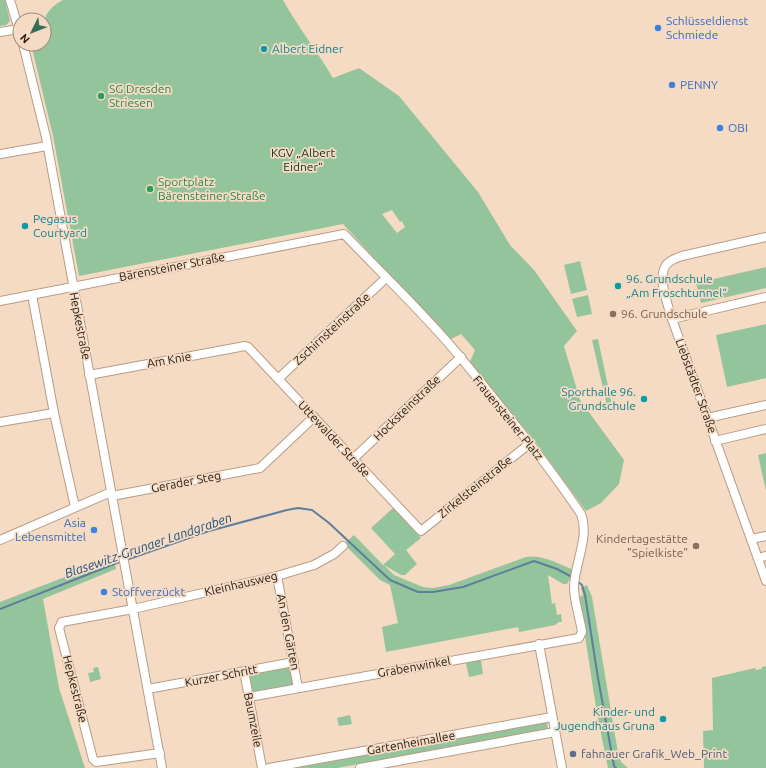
<svg xmlns="http://www.w3.org/2000/svg" width="766" height="768" viewBox="0 0 766 768" font-family="Ubuntu,sans-serif">
  <style>
    .green { fill: #94c49b; fill-rule: evenodd }
    .lines { fill: none; stroke-linecap: round; stroke-linejoin: round }
    .stream { stroke: #5f7e9b; stroke-width: 2 }
    .minor-casing { stroke: #b69c86; stroke-width: 10 }
    .minor { stroke: #fff; stroke-width: 8 }
    .shop-dot { fill: #3f7fe0; stroke: #f6dbc4; stroke-width: 1.5 }
    .culture-dot { fill: #0f9aa8; stroke: #f6dbc4; stroke-width: 1.5 }
    .leisure-dot { fill: #2e9e5b; stroke: #f6dbc4; stroke-width: 1.5 }
    .education-dot { fill: #8d6e63; stroke: #f6dbc4; stroke-width: 1.5 }
    .service-dot { fill: #5c6f8a; stroke: #f6dbc4; stroke-width: 1.5 }
    .labels { text-anchor: middle; stroke-width: 3.5; stroke-linejoin: round; paint-order: stroke }
    .shop-label { font-size: 12px; fill: #366cbe; stroke: #f6dbc4; text-anchor: start }
    .culture-label { font-size: 12px; fill: #0d838f; stroke: #f6dbc4; text-anchor: start }
    .leisure-label { font-size: 12px; fill: #27864d; stroke: #f6dbc4; text-anchor: start }
    .park-label { font-size: 12px; fill: #0a3215; stroke: #f6dbc4 }
    .street-label { font-size: 12px; fill: #221810; stroke: #f6dbc4 }
    .education-label { font-size: 12px; fill: #785e54; stroke: #f6dbc4; text-anchor: start }
    .service-label { font-size: 12px; fill: #4e5e75; stroke: #f6dbc4; text-anchor: start }
    .water-label { font-size: 13px; font-style: italic; fill: #1a4f7a; stroke: #f6dbc4 }
  </style>
  <rect width="100%" height="100%" fill="#f6dbc4"/>
  <g class="green">
    <path d="M0,0H5L10,21L6,25L0,26Z"/>
    <path d="M63,0H283C298,27 317,51 333,78L359,68L399,96L478,192L510,245L534,270L577,331L564,346L580,400L624,460L619,484L601,503L586,511L534,440L470,362L475,350L461,334L449,340L343,224L79,276L53,136L31,44H44C44,22 41,12 63,0ZM392,210L400,222L402,221L405,227L397,233L382,214Z"/>
    <path d="M580,261L587,290L571,294L564,265Z"/>
    <path d="M766,267V288L701,303L696,283Z"/>
    <path d="M588,295L592,314L577,317L572,299Z"/>
    <path d="M766,324V378L727,387L716,335Z"/>
    <path d="M598,339L612,405L607,406L592,340Z"/>
    <path d="M766,453V491L758,455Z"/>
    <path d="M393,508L421,538L406,550L417,564L405,575H401L384,565L394,575L423,587L433,588L449,585L526,557C542,554 559,564 574,570L567,584H563L548,575L552,604L555,603L557,615L561,614L562,622H559L555,625L519,632L518,627L386,652L382,627L398,623L390,585L380,580L344,544L354,535L383,565L395,554L371,528Z"/>
    <path d="M114,558L116,569L43,599L59,688L85,768H0V602Z"/>
    <path d="M587,585L592,597L618,753L621,762L628,768H608L597,714L579,597L583,595L581,588Z"/>
    <path d="M481,660L483,674L469,677L466,663Z"/>
    <path d="M766,666V768H704L703,731L713,730L712,678L755,668L756,670L761,669L762,667Z"/>
    <path d="M98,667L101,679L90,682L88,673L94,672L93,668Z"/>
    <path d="M289,667L291,669L294,684L292,686L255,692L252,691L249,677L251,674Z"/>
    <path d="M350,715L352,724L339,726L337,718Z"/>
    <path d="M547,722L548,730L337,768H295Z"/>
  </g>
  <g class="lines">
    <g class="stream">
      <path d="M126,560L209,531L287,510L298,508L312,510L329,523L390,580L418,592H433L463,587L534,561L557,569L572,577"/>
      <path d="M577,581L582,585L585,595L598,678L614,766L616,768"/>
      <path d="M0,609L122,561"/>
    </g>
    <defs>
      <g id="minor">
        <path d="M10,0L20,33"/>
        <path d="M0,32L19,29"/>
        <path d="M23,44L46,137L162,768"/>
        <path d="M0,154L47,146"/>
        <path d="M766,237L682,256C676,258 670,260 666,265C657,278 668,305 672,319L766,581"/>
        <path d="M32,295L54,413L75,507"/>
        <path d="M0,301L344,234C383,275 425,314 461,358C502,408 544,459 581,514C590,538 574,564 574,588C574,601 580,618 582,632L579,638L249,697"/>
        <path d="M672,319L766,297"/>
        <path d="M89,375L245,346L248,347L421,531L529,444"/>
        <path d="M278,379L386,278"/>
        <path d="M707,418L766,405"/>
        <path d="M0,422L54,413"/>
        <path d="M715,441L766,429"/>
        <path d="M353,459L461,357"/>
        <path d="M112,496L260,468L314,417"/>
        <path d="M751,539L766,536"/>
        <path d="M0,540L111,492"/>
        <path d="M758,558L766,556"/>
        <path d="M277,576L298,688"/>
        <path d="M539,644L562,768"/>
        <path d="M244,671L262,768"/>
        <path d="M148,689L294,662"/>
        <path d="M160,753L96,762L93,759L59,628L62,622L133,609L277,576L314,565L334,554L343,546"/>
        <path d="M269,768L552,717"/>
        <path d="M360,768L555,732"/>
      </g>
    </defs>
    <use href="#minor" class="minor-casing"/>
    <use href="#minor" class="minor"/>
  </g>
  <g class="shop-dot">
    <circle cx="658" cy="28" r="4"/>
    <circle cx="672" cy="85" r="4"/>
    <circle cx="720" cy="128" r="4"/>
    <circle cx="94" cy="530" r="4"/>
    <circle cx="104" cy="592" r="4"/>
  </g>
  <g class="culture-dot">
    <circle cx="264" cy="49" r="4"/>
    <circle cx="25" cy="226" r="4"/>
    <circle cx="618" cy="286" r="4"/>
    <circle cx="644" cy="399" r="4"/>
    <circle cx="663" cy="719" r="4"/>
  </g>
  <g class="leisure-dot">
    <circle cx="101" cy="96" r="4"/>
    <circle cx="150" cy="189" r="4"/>
  </g>
  <g class="education-dot">
    <circle cx="613" cy="314" r="4"/>
    <circle cx="696" cy="546" r="4"/>
  </g>
  <circle class="service-dot" cx="573" cy="754" r="4"/>
  <g class="labels">
    <g class="shop-label">
      <text x="666" y="25">Schlüsseldienst<tspan x="666" dy="14">Schmiede</tspan></text>
      <text x="680" y="89">PENNY</text>
      <text x="728" y="132">OBI</text>
      <text x="86" y="527" text-anchor="end">Asia<tspan x="86" dy="14">Lebensmittel</tspan></text>
      <text x="112" y="596">Stoffverzückt</text>
    </g>
    <g class="culture-label">
      <text x="272" y="53">Albert Eidner</text>
      <text x="33" y="223">Pegasus<tspan x="33" dy="14">Courtyard</tspan></text>
      <text x="626" y="283">96. Grundschule<tspan x="626" dy="14">„Am Froschtunnel“</tspan></text>
      <text x="636" y="396" text-anchor="end">Sporthalle 96.<tspan x="636" dy="14">Grundschule</tspan></text>
      <text x="655" y="716" text-anchor="end">Kinder- und<tspan x="655" dy="14">Jugendhaus Gruna</tspan></text>
    </g>
    <g class="leisure-label">
      <text x="109" y="93">SG Dresden<tspan x="109" dy="14">Striesen</tspan></text>
      <text x="158" y="186">Sportplatz<tspan x="158" dy="14">Bärensteiner Straße</tspan></text>
    </g>
    <g class="park-label">
      <text x="303" y="157">KGV „Albert<tspan x="303" dy="14">Eidner“</tspan></text>
    </g>
    <g class="street-label">
      <text transform="translate(172 267) rotate(-11)" y="4">Bärensteiner Straße</text>
      <text transform="translate(80 326) rotate(79)" y="4">Hepkestraße</text>
      <text transform="translate(332 329) rotate(-43)" y="4">Zschirnsteinstraße</text>
      <text transform="translate(169 360) rotate(-10)" y="4">Am Knie</text>
      <text transform="translate(696 386) rotate(70)" y="4">Liebstädter Straße</text>
      <text transform="translate(407 408) rotate(-44)" y="4">Hocksteinstraße</text>
      <text transform="translate(508 418) rotate(51)" y="4">Frauensteiner Platz</text>
      <text transform="translate(334 439) rotate(47)" y="4">Uttewalder Straße</text>
      <text transform="translate(186 482) rotate(-11)" y="4">Gerader Steg</text>
      <text transform="translate(475 487) rotate(-39)" y="4">Zirkelsteinstraße</text>
      <text transform="translate(241 584) rotate(-13)" y="4">Kleinhausweg</text>
      <text transform="translate(288 632) rotate(79)" y="4">An den Gärten</text>
      <text transform="translate(414 667) rotate(-10)" y="4">Grabenwinkel</text>
      <text transform="translate(221 676) rotate(-11)" y="4">Kurzer Schritt</text>
      <text transform="translate(75 689) rotate(76)" y="4">Hepkestraße</text>
      <text transform="translate(253 720) rotate(79)" y="4">Baumzeile</text>
      <text transform="translate(411 743) rotate(-10)" y="4">Gartenheimallee</text>
    </g>
    <g class="education-label">
      <text x="621" y="318">96. Grundschule</text>
      <text x="688" y="543" text-anchor="end">Kindertagestätte<tspan x="688" dy="14">"Spielkiste"</tspan></text>
    </g>
    <g class="service-label">
      <text x="581" y="758">fahnauer Grafik_Web_Print</text>
    </g>
    <g class="water-label">
      <text transform="translate(148 545) rotate(-19)" y="5">Blasewitz‐Grunaer Landgraben</text>
    </g>
  </g>
  <g transform="translate(32 32) rotate(227)"><circle r="19" fill="#f6dbc4" stroke="#a18d7c"/>
  <path d="M0-3L7 15L0 10L-7 15Z" fill="#326e59"/>
  <text y="-6" font-size="11" font-weight="bold" text-anchor="middle" fill="#221810">N</text>
  </g>
</svg>
